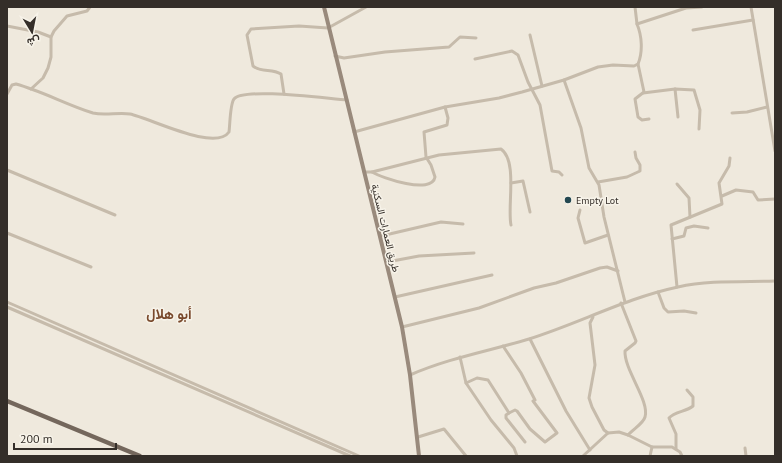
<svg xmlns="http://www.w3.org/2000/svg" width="782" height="463" viewBox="0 0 782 463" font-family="'PT Sans',Vazirmatn,sans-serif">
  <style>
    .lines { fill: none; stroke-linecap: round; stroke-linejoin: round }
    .street { stroke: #c6bbab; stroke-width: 3 }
    .secondary { stroke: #998a7c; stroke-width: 4 }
    .primary { stroke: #74675c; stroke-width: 4.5 }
    .poi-dot { fill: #244851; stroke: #f7f3e9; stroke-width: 1.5 }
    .labels { text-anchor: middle; stroke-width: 3; stroke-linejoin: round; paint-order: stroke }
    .poi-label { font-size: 10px; fill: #342e29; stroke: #f7f3e9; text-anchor: start }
    .street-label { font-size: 10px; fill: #342e29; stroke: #f7f3e9 }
    .district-label { font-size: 14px; font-weight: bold; fill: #79492c; stroke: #f7f3e9 }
  </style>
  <rect width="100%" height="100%" fill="#efe9dd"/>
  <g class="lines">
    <g class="street">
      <path d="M635,7L637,24"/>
      <path d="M751,7L775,151"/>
      <path d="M7,26L38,32L51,37"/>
      <path d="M693,30L753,20"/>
      <path d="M530,35L542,86"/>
      <path d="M335,56L344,58L385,52L449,47L460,37L476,38"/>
      <path d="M475,59L512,51L518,55L528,82L540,105L552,171L559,172L562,175"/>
      <path d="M638,64L644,92L635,99L638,117L642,120L649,119"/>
      <path d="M564,80L581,128L589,168L599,185L604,217L625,302"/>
      <path d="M31,89L43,78L48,68L51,57V37L54,31L67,16L87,11L90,7"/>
      <path d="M675,89L678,117"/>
      <path d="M643,93L675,89L694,90L700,110L699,129"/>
      <path d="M7,94L12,85L16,84C42,91 67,105 93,113C105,116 118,112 130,114C150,118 215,152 229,132C230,125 230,104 234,99C244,87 329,99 347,100"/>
      <path d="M284,94L281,74C272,68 262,73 253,66L247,35L251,29L299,26L328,28L366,7"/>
      <path d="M732,113L747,112L767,107"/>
      <path d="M354,132L445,107L499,98L522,92L564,80L598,67L613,65L634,66L638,64C643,52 642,36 637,24L686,8L702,7"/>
      <path d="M7,170L115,215"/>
      <path d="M364,172H372L439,155L501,149C518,161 507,207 511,225"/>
      <path d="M372,172C382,178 432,195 435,177L431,165L426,157L424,132L447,125L448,118L445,107"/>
      <path d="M598,182L627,177L640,171V165L636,158L635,152"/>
      <path d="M511,183L523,181L530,212"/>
      <path d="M677,184L689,198L690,217"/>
      <path d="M722,196L736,190L753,192L758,200L775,199"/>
      <path d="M580,210L578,218L585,243L608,235"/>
      <path d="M7,233L91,267"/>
      <path d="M381,236L441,222L463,224"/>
      <path d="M672,239L684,236L686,228L694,226L708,228"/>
      <path d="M387,262L419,256L474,253"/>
      <path d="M677,287L671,225L722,204L719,183L729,166L730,158"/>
      <path d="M658,292L664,308L668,312L684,311L696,313"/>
      <path d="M395,297L492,275"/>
      <path d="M7,302L359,456"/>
      <path d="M621,303L636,341L635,343L625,351C624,370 650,401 645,417C643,424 633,429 628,435"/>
      <path d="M7,307L350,456"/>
      <path d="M593,317L590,323L595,365L589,398L592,407L604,430L608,433L619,432L628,435L652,447H672L680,452L682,456"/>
      <path d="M402,327L479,308L534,288L556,283L600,268L607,267L618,271"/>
      <path d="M530,339L566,411L590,450"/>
      <path d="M460,357L466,383L491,420L514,448L517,456"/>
      <path d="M410,375C449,358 489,351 529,339C580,323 626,298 678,287C709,280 743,282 775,281"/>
      <path d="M466,383L477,378L488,380L509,413L515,410L517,411L530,429L545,442L557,433L533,401L535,400L521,373L503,346"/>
      <path d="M509,413L506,415V418L525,442"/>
      <path d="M418,437L444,429L466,456"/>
      <path d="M745,448L746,456"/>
      <path d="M676,449V434L669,418C675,411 686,412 693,406V397L687,390"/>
      <path d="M583,456L608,433"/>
      <path d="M650,456L652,447"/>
    </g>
    <path class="secondary" d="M324,7L402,327L410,375L419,456"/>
    <path class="primary" d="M7,401L140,456"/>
  </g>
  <circle class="poi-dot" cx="568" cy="200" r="4"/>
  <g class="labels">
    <g class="poi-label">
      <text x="576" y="204">Empty Lot</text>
    </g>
    <g class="street-label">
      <text transform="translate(386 228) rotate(76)" y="4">طريق العمارات السكنية</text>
    </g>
    <g class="district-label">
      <text x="169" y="319">أبو هلال</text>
    </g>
  </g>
  <rect width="782" height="463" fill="none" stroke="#342e29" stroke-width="16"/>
  <g transform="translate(32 32) rotate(170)" stroke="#f7f3e9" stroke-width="3" paint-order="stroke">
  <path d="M0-3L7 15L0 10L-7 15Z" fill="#342e29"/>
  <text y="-6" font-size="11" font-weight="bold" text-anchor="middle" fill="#342e29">ش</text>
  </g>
  <path d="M14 443v6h102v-6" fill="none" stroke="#342e29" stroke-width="2"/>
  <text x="20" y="443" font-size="12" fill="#342e29" stroke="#f7f3e9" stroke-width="3" paint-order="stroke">200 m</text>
</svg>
